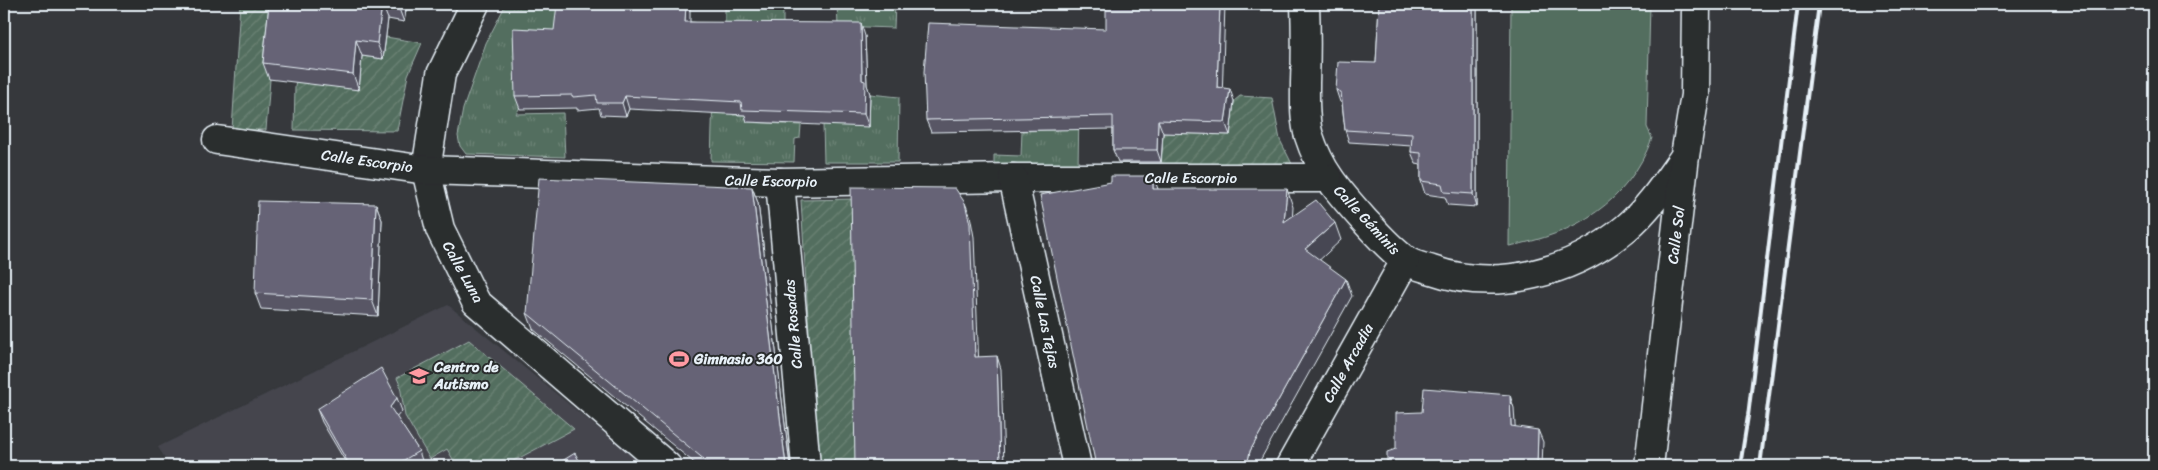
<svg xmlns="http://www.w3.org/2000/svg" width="2158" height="470" viewBox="0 0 2158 470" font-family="Sriracha,sans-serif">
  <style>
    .built { fill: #44454d }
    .grass { fill: url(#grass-tufts); stroke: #9eb0ab }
    .park { fill: #536e5e; stroke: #9eb0ab }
    .garden { fill: url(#garden-furrows); stroke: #9eb0ab }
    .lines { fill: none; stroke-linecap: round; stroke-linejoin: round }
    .minor-casing { stroke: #e8f1f8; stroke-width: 31 }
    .minor { stroke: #2a2d2e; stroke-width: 28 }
    .rail { stroke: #e8f1f8; stroke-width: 4 }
    .wall { fill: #585665; stroke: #e8f1f8 }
    .shaded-wall { fill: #474653; stroke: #e8f1f8 }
    .building { fill: #666476; stroke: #e8f1f8 }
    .labels { text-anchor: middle; stroke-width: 4; stroke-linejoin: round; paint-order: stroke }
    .street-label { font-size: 15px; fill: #e8f1f8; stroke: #2a2d2e }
    .poi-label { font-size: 15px; font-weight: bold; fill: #e8f1f8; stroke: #2a2d2e; text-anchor: start }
  </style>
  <defs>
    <pattern id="grass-tufts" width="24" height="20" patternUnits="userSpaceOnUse" patternTransform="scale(1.25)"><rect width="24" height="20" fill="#536e5e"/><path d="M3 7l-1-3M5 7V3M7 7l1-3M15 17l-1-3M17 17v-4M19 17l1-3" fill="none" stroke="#6c8376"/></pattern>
    <pattern id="garden-furrows" width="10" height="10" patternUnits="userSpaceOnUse" patternTransform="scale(1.25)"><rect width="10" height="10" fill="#536e5e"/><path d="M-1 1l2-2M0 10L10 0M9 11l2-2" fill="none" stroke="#6c8376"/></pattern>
  </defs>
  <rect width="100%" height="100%" fill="#36383c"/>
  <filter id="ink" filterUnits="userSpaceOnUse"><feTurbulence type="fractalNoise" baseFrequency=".02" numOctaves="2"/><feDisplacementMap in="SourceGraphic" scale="10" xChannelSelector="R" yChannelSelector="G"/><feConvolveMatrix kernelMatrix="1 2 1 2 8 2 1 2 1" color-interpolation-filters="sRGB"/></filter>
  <g filter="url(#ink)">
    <path class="built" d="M448,305L644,466H170L158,447Z"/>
    <g class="grass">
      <path d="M506,4H563L559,43L516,114L563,113L565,157L466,154L460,146L458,136L463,109L486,43Z"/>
      <path d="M725,4H783V24L732,79L733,115H745L747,122L801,125L800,138L795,139L794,162L711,161L713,94L725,92Z"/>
      <path d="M837,4H895L894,28L838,26Z"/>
      <path d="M870,94L899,97L898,162H824L823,125Z"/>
      <path d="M1079,111L1078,167L994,165V155L1021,156L1022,131L1057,130Z"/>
    </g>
    <path class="park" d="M1511,4H1650L1647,127L1652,138C1629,202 1574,235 1509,246Z"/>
    <g class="garden">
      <path d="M240,4H276L266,130H232Z"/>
      <path d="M386,37L422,43L408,75L397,131L294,130L295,87L297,73L362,56L383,59Z"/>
      <path d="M1240,96L1272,98L1280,140L1295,170L1161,169L1163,133L1230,135L1234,101Z"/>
      <path d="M856,199L859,466H817L801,200Z"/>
      <path d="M469,340L574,429L504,466H457L447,449L430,459L405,416L400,385L397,378Z"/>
    </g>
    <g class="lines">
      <defs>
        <g id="minor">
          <path d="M475,4L441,74L426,170L440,229L476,302L667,466"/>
          <path d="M1305,4C1306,30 1306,57 1305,83C1305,99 1304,120 1309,136C1320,171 1339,192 1364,220C1376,233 1389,248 1404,259C1411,265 1423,267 1432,270C1497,293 1574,272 1626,228C1650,208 1667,181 1685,156"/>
          <path d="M217,140L426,170L780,182L1013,178H1328"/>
          <path d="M1013,178L1077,466"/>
          <path d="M780,182L806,466"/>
          <path d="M1290,466L1405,261"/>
          <path d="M1649,466L1685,156L1695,95L1696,4"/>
        </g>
      </defs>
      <use href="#minor" class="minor-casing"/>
      <use href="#minor" class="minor"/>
      <g class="rail">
        <path d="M1740,466L1748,416L1798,4"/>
        <path d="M1760,466L1819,4"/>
      </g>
    </g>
    <g class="wall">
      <path d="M269,4H407L404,22L388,19L383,59L362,56L359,90L269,79L263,63Z"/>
      <path d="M1379,4H1477V207L1448,205L1445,197L1425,194L1421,181V165L1416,164L1411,152L1412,146L1349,142L1345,130L1342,103L1340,102L1336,90L1376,63Z"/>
      <path d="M690,22L865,36L867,85L870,94L869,127L747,122L745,115L629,109L626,116L601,115L599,108L577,110V108L520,109L515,96L554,30Z"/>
      <path d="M1222,88L1234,101L1230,135L1163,133L1161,162H1118L1113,150V129L931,132L926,120Z"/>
      <path d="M752,187L758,203L790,466H698L533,329L527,313Z"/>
      <path d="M376,204L382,220L378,316L261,309L255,293Z"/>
      <path d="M317,409L402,411L396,417L419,451L423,464L420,466H348L322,422Z"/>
    </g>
    <g class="shaded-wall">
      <path d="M382,4L388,19L383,59L377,43Z"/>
      <path d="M398,4H407L404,22L398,6Z"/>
      <path d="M686,4H690V35L685,22Z"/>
      <path d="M1220,4H1225L1222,100L1217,87Z"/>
      <path d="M1473,4H1477V207L1473,194Z"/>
      <path d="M861,23L865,36L867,85L870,94L869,127L864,114L862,80Z"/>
      <path d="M356,40L362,56L359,90L353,74Z"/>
      <path d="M1230,89L1234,101L1230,135L1225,122Z"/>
      <path d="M625,96L629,109L626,116L622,103Z"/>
      <path d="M1158,120L1163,133L1161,162L1157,150Z"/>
      <path d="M1153,176L1160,194L1153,189Z"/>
      <path d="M752,187L758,203L790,466H786Z"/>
      <path d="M1287,189L1293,207L1291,240L1284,222Z"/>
      <path d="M965,203L970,215L974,237L979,369L975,357Z"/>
      <path d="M376,204L382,220L378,316L372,300Z"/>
      <path d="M1335,223L1341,240L1312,267L1305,249Z"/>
      <path d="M1346,279L1352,296L1257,466H1247L1250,451Z"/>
      <path d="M997,356L1001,369L1004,466H1000Z"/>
      <path d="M1510,395L1514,408L1516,439L1511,426Z"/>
      <path d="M397,398L402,411L394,420L390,407Z"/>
      <path d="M1538,430L1543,442L1542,466H1537Z"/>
    </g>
    <g class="building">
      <path d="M269,4H382L377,43L356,40L353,74L263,63Z"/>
      <path d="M386,4H398V6Z"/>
      <path d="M557,4H686L685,22L861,23L862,80L865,81L864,114L742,110L741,102L625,96L622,103H597L596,95L573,97L572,95L515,96L513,28L554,30Z"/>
      <path d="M1106,4H1220L1217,87L1230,89L1225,122L1158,120L1157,150H1113V116L926,120L924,72L928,23L1106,29Z"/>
      <path d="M1379,4H1473V194L1444,192L1442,184L1421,181V153L1411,152L1412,134L1345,130L1341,92L1336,90L1338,62L1376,63Z"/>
      <path d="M1111,176H1153V189H1287L1284,222L1316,200L1335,223L1305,249L1346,279L1250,451L1247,466H1096L1040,195L1111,182Z"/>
      <path d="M539,178L752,187L786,466H712L527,313Z"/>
      <path d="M851,187L955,188L965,203L970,224L975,357L997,356L1000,466H855Z"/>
      <path d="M258,201L376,204L372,300L255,293Z"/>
      <path d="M381,368L397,398L390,407L419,451L394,466H350L317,409Z"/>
      <path d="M1424,388L1510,395L1511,426L1538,430L1537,466H1387V452L1396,449V413L1422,412Z"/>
      <path d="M575,453L582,466H554Z"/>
    </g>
  </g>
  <defs>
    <symbol id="stadium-bare" viewBox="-9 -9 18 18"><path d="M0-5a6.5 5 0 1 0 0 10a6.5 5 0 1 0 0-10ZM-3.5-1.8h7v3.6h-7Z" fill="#ff9aa2" stroke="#2a2d2e" stroke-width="2.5" paint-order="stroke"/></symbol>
    <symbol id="school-bare" viewBox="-9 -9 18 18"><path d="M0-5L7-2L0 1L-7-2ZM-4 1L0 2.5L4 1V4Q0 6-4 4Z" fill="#ff9aa2" stroke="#2a2d2e" stroke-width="2.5" paint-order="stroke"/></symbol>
  </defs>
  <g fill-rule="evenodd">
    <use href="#stadium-bare" x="665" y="345" width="28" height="28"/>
    <use href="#school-bare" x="405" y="362" width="28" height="28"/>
  </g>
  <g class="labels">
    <g class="street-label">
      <text transform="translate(367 161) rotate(8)" y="5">Calle Escorpio</text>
      <text x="1191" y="183">Calle Escorpio</text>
      <text transform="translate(771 181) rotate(1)" y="5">Calle Escorpio</text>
      <text transform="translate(1367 220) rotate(47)" y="5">Calle Géminis</text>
      <text transform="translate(1676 235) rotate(-83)" y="5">Calle Sol</text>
      <text transform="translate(463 272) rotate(61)" y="5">Calle Luna</text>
      <text transform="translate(1045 322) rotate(78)" y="5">Calle Las Tejas</text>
      <text transform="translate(793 324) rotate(-95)" y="5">Calle Rosadas</text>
      <text transform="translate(1348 363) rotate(-61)" y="5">Calle Arcadia</text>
    </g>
    <g class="poi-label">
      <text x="694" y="364">Gimnasio 360</text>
      <text x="434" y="372">Centro de<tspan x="434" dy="17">Autismo</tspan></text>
    </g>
  </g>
  <rect width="2158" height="470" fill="none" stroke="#2a2d2e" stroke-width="20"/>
  <rect x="10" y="10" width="2138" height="450" fill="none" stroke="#e8f1f8" stroke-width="2" filter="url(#ink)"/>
</svg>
